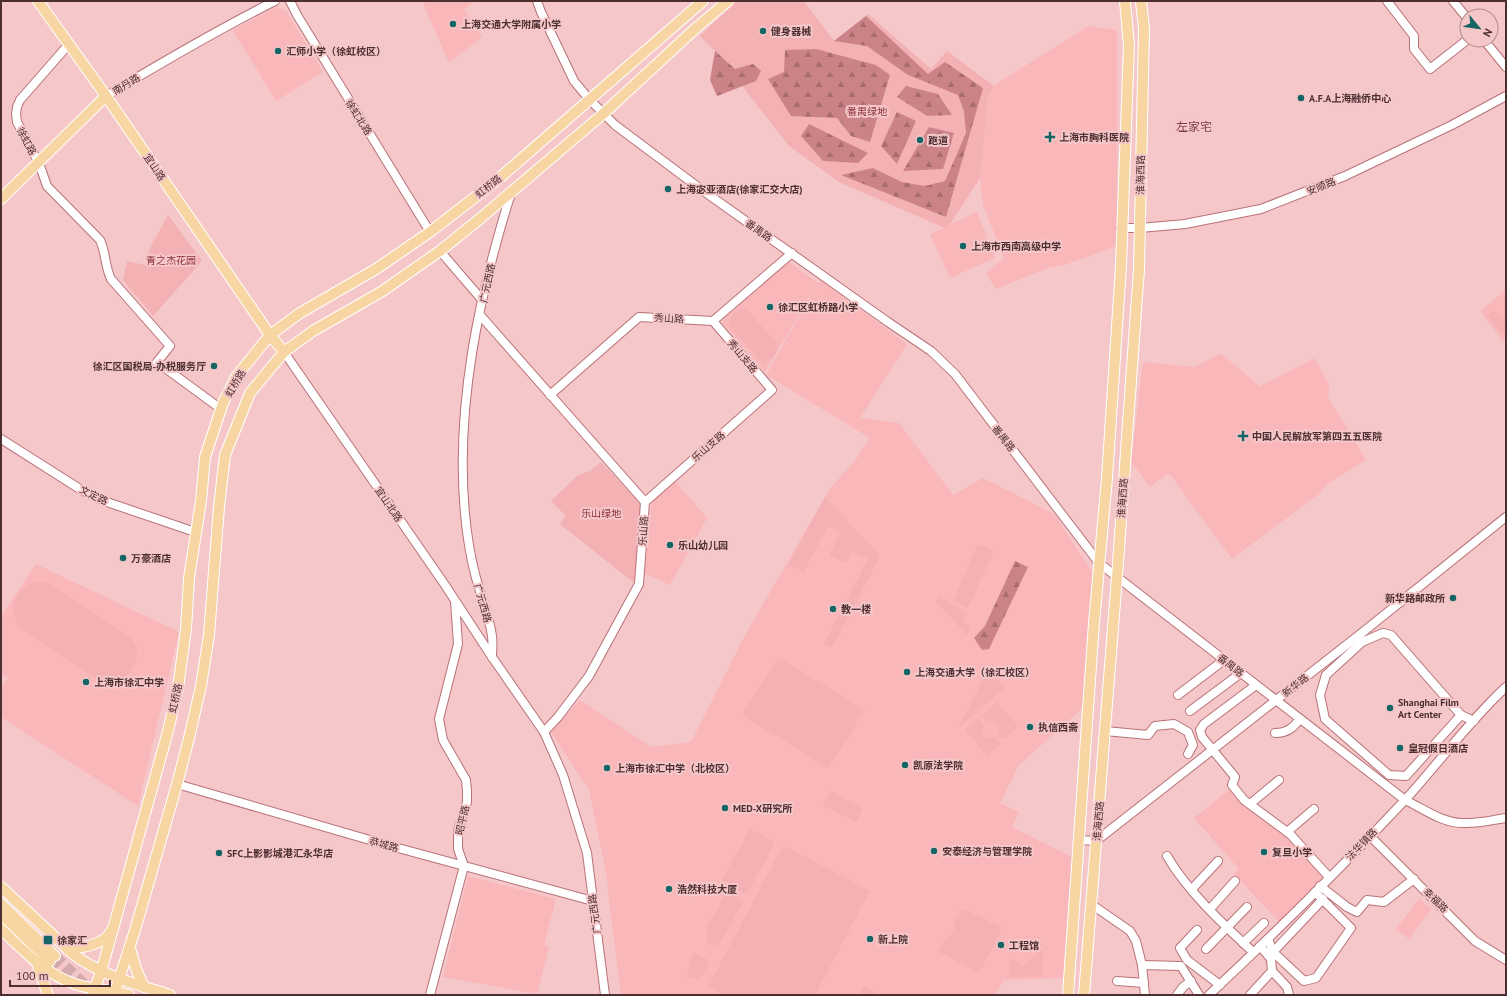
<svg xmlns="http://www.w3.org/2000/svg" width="1507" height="996" viewBox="0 0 1507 996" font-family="'PT Sans','Noto Sans SC',sans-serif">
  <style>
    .built { fill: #fab7ba }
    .green { fill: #f4b1b4 }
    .forest { fill: url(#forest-firs) }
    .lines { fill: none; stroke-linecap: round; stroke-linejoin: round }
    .major-tunnel { stroke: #d3a9ab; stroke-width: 10; stroke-dasharray: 10 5; stroke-linecap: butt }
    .minor-casing { stroke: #b87277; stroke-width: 10 }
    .major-casing { stroke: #fff; stroke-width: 12 }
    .minor { stroke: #fff; stroke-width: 8 }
    .major { stroke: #f7d6a4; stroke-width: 10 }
    .poi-dot { fill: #166565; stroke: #f5c7c9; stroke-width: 1.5 }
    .labels { text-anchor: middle; stroke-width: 4; stroke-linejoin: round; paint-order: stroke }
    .poi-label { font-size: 10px; font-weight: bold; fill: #4d2f31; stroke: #f5c7c9; text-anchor: start }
    .street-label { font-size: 10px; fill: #4d2f31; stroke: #f5c7c9 }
    .park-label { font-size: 10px; fill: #8b323e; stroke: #f5c7c9 }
    .quarter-label { font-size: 12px; fill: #7e3e44; stroke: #f5c7c9 }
  </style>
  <defs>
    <pattern id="forest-firs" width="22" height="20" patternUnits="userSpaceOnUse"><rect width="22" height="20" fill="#cc8387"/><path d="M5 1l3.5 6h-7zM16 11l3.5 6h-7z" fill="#a86c6f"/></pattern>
  </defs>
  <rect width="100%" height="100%" fill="#f5c7c9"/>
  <g class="built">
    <path d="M422,1H474L464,10L482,37L449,63Z"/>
    <path d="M277,7L286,11L323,72L276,101L233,30Z"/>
    <path d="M1089,26L1117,30V246L1067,264L1048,268L996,289L986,274L1004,258L983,205L980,178L988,96L994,86L999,82Z"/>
    <path d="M977,212L995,258L950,278L930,234Z"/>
    <path d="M789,262L818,283L765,372L721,321Z"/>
    <path d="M820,280L907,344L860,418L899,423L953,495L983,478L1054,514L1093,573L1084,707L1019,765L1000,803L1019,812L1012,827L1074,858L1063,978L1004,980L995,995H621L612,923L609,903L607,877L589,790L551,732L580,700L651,747L691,742L744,637L831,487L854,462L870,438L766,375Z"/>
    <path d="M1506,290V338L1503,341L1480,311Z"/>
    <path d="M1221,354L1260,386L1315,358L1329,385L1328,397L1366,460L1326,485L1319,494L1232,559L1169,473L1150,487L1131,462L1143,362L1194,367Z"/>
    <path d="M675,481L707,518L670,585L644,573L652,502Z"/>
    <path d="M36,564L179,632L138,806L1,717V689L8,678L1,673V617Z"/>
    <path d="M1231,788L1288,835L1326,877L1280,923L1234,874L1239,869L1194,818Z"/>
    <path d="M468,876L556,899L544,945L549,947L537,994L443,977Z"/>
    <path d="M1419,899L1432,909L1409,939L1396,929Z"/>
  </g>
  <g class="green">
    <path d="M737,1H804L834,41L868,14L931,69L947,51L994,86L988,96L980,178L947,229L839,182L789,146L715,51L700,36Z"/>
    <path d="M168,215L202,261L153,316L123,280L127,261L145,265L150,248Z"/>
    <path d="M743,308L748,310L777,344L776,354L766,363L761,361L728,325C730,316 736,312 743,308Z"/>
    <path d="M1494,310L1506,324V330L1502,334L1487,316Z"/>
    <path d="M601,462L641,504L636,579L633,582L560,524L566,516L551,501L578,475L590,471Z"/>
    <path d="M825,497L880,556L832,648L824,644L868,559L852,551L846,563L829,555L841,533L828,526L804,572L789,564Z"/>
    <path d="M978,544L994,551L968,608L953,601Z"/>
    <path d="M44,581L52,585L129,636C132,639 134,642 136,647C141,667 122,687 103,683L20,628C4,606 18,583 44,581Z"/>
    <path d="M941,596L946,601L967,613L963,621L971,626L967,635L936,602Z"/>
    <path d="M778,657L865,710L828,768L742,715Z"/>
    <path d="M988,670L1004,688L959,727Z"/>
    <path d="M997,702L1018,726L1003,740L998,735L1000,726L995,721L988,722L982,715Z"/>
    <path d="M978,718L984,725L982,733L987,739L995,737L1001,743L987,756L965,730Z"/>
    <path d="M830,791L863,808L856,822L823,806Z"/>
    <path d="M750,829L775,843L747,894L722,880Z"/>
    <path d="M783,845L870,891L815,995H724L708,987Z"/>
    <path d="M727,891L744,901L719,944L713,946L707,943V928Z"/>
    <path d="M962,908L1002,928L979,973L939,952L946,939L950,937L955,927L954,922Z"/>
    <path d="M1041,950H1043L1042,971L1045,975L1011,977L1008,965L1012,958L1023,967Z"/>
    <path d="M693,952L707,959L710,963L700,979L686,978Z"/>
    <path d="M864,985L876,992L874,995H858Z"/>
  </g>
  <g class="forest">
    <path d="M866,16L928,74L945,62L983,88L946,217L841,175L873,168L902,182L925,186L945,181L966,133L964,111L958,95L908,75L867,46L834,41Z"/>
    <path d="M816,49L876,65L890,75L870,142L851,136L837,118L791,116L768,79L784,72L785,50Z"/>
    <path d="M715,51L735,69L753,64L761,71L756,81L717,96L710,80Z"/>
    <path d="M906,86L938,94L952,115L927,116L897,97Z"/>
    <path d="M897,112L916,121L897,164L881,146Z"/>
    <path d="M809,124L868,153L858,163L823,161L801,136Z"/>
    <path d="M929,127L954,133L943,169L903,171Z"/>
    <path d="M1015,561L1028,567L989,649L982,650L974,638L985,626Z"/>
  </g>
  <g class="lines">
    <g class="major-tunnel">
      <path d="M55,956L91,990"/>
      <path d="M50,961L68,977"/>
    </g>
    <defs>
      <g id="minor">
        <path d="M290,1L297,15L430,232"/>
        <path d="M537,1L541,12L574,81L589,99L615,125L702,190L888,322L931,351L955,374L1099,563L1405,800C1422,808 1442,823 1462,823C1477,824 1492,820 1506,818"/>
        <path d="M1387,1L1414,36V49L1430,69L1467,40"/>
        <path d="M1453,1L1467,18"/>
        <path d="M1484,40L1506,67"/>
        <path d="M69,44L20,100L17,107L16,114L17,122L39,163L47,186L100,240C106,253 105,267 111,279L170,346L157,362L221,409"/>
        <path d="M106,96C161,63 217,30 275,1"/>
        <path d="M1121,228H1140L1185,224L1261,209L1345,176L1452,125L1506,96"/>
        <path d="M440,251L483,301"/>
        <path d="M480,315L645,502L639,584L589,676L558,717L544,732"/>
        <path d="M284,352L445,585L492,657L544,732L563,775L587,853L605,995"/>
        <path d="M550,395L639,317L713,321L792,253"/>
        <path d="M1,439L83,491L104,501L195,532"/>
        <path d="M645,502L772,390L713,321"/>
        <path d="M1357,639L1362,642L1383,633L1391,635L1461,715L1474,721"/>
        <path d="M1362,642L1326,675L1320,695L1325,719L1389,775L1406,776L1461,715"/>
        <path d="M492,657C492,650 493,642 492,636C489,615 480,594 475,574C470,555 467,535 465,514C455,407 479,295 511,193"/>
        <path d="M1256,685L1204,724L1200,730L1202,737L1235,777L1232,785L1244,800L1290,834L1329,877"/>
        <path d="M1178,695L1224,660"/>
        <path d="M1190,711L1241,673"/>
        <path d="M1105,731L1148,735L1155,726L1174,724L1188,732L1193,745L1188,754"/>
        <path d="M1275,733C1287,733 1293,728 1300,719"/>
        <path d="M177,784L387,845L593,901"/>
        <path d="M1250,804L1279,780"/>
        <path d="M1287,832L1314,809"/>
        <path d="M1370,836L1475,941L1506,960"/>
        <path d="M1079,840L1096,841L1363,632L1506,517"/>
        <path d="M1167,856C1187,891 1224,925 1253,952"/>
        <path d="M1320,886L1347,907L1357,912L1367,900L1384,902L1414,879"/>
        <path d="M1192,889L1218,861"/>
        <path d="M1091,904L1130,931L1136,941L1142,965"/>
        <path d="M1210,909L1235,881"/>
        <path d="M1197,930L1180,948L1187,960L1220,985"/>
        <path d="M1268,939L1273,952L1304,981L1316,978L1351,928L1315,892"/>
        <path d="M1243,943L1264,923"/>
        <path d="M1206,949L1247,907"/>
        <path d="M1273,952L1323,899"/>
        <path d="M1272,971L1287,987L1289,995"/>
        <path d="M1117,981L1144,983"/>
        <path d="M430,995L464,866L458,849V831L467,802V790L466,780L443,740L439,719L458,644L455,601"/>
        <path d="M1145,995L1142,965L1181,966L1199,995"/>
        <path d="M1177,995L1183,987L1191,981"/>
        <path d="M1209,995C1276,932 1342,867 1405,800C1439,763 1469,721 1506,687"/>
        <path d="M1250,995L1272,971L1271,959L1260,946"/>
      </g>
      <g id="major">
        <path d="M38,1L106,96L270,335L284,352"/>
        <path d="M1,199L106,96"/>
        <path d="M1,887L73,954C102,976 136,984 170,995"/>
        <path d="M1,904L55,956"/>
        <path d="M1,914L50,961"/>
        <path d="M1,929C23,950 45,974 75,984C92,990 111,990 129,995"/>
        <path d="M130,948L136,969L144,987"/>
        <path d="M67,949C81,948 105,945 111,931"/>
        <path d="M37,963L48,995"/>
        <path d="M92,995L101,972L168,731L178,688L186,629L189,578L201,501L205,457L223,403L236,377L270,335L300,313L376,269L430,232L496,181L703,1"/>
        <path d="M114,995L135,930L177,784L189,738L201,686L209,635L219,507L225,455L250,393L284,352L313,331L381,292L440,251L482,217L603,114L696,28L728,1"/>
        <path d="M1068,995L1094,623L1107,478L1121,266L1129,45L1125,1"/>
        <path d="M1084,995L1117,577L1139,269L1144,29L1141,1"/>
      </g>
    </defs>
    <use href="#minor" class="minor-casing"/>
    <use href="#major" class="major-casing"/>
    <use href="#minor" class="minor"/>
    <use href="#major" class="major"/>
  </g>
  <g class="poi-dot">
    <circle cx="453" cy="24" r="4"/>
    <circle cx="763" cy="31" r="4"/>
    <circle cx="278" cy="51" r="4"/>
    <circle cx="1301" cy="98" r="4"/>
    <path d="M1048 131h4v4h4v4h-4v4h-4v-4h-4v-4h4z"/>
    <circle cx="920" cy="140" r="4"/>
    <circle cx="668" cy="189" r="4"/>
    <circle cx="963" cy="246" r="4"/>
    <circle cx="770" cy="307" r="4"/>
    <circle cx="214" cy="366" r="4"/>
    <path d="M1241 430h4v4h4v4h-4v4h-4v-4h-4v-4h4z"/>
    <circle cx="670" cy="545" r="4"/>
    <circle cx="123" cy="558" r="4"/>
    <circle cx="1453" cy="598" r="4"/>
    <circle cx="833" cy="609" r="4"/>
    <circle cx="907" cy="672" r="4"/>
    <circle cx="86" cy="682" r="4"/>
    <circle cx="1390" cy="708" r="4"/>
    <circle cx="1030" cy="727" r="4"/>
    <circle cx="1400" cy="748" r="4"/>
    <circle cx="905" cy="765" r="4"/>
    <circle cx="607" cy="768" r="4"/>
    <circle cx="725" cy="808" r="4"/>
    <circle cx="934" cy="851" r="4"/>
    <circle cx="1264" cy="852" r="4"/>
    <circle cx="219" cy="853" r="4"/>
    <circle cx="669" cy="889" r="4"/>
    <circle cx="870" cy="939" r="4"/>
    <rect x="43" y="935" width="10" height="10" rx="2"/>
    <circle cx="1001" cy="945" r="4"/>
  </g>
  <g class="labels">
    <g class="poi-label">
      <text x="461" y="28">上海交通大学附属小学</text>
      <text x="771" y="35">健身器械</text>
      <text x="286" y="55">汇师小学（徐虹校区）</text>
      <text x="1309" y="102">A.F.A上海融侨中心</text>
      <text x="1059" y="141">上海市胸科医院</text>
      <text x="928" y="144">跑道</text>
      <text x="676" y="193">上海宓亚酒店(徐家汇交大店)</text>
      <text x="971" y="250">上海市西南高级中学</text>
      <text x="778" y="311">徐汇区虹桥路小学</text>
      <text x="206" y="370" text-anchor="end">徐汇区国税局-办税服务厅</text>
      <text x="1252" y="440">中国人民解放军第四五五医院</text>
      <text x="678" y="549">乐山幼儿园</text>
      <text x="131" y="562">万豪酒店</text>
      <text x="1445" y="602" text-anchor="end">新华路邮政所</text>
      <text x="841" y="613">教一楼</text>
      <text x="915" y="676">上海交通大学（徐汇校区）</text>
      <text x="94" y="686">上海市徐汇中学</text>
      <text x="1398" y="706">Shanghai Film<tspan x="1398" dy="12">Art Center</tspan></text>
      <text x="1038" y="731">执信西斋</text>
      <text x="1408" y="752">皇冠假日酒店</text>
      <text x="913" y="769">凯原法学院</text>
      <text x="615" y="772">上海市徐汇中学（北校区）</text>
      <text x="733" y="812">MED-X研究所</text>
      <text x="942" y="855">安泰经济与管理学院</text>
      <text x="1272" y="856">复旦小学</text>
      <text x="227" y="857">SFC上影影城港汇永华店</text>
      <text x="677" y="893">浩然科技大厦</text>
      <text x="878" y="943">新上院</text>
      <text x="57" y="944">徐家汇</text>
      <text x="1009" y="949">工程馆</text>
    </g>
    <g class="street-label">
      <text transform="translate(126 84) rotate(-31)" y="4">南丹路</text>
      <text transform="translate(359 117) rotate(58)" y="4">徐虹北路</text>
      <text transform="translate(27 141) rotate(62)" y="4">徐虹路</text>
      <text transform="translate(155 167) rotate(56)" y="4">宜山路</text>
      <text transform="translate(1140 175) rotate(-89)" y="4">淮海西路</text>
      <text transform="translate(488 186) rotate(-39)" y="4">虹桥路</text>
      <text transform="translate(1321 186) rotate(-22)" y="4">安顺路</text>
      <text transform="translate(759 230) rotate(35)" y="4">番禺路</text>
      <text transform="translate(487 283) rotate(-78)" y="4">广元西路</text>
      <text transform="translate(669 318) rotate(3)" y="4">秀山路</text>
      <text transform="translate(743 356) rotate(50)" y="4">秀山支路</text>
      <text transform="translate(235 383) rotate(-59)" y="4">虹桥路</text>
      <text transform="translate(1004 438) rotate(52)" y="4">番禺路</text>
      <text transform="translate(708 446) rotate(-41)" y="4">乐山支路</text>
      <text transform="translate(94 495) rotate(26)" y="4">文定路</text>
      <text transform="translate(1122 498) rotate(-86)" y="4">淮海西路</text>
      <text transform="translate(389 504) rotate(56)" y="4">宜山北路</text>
      <text transform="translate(643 531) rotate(-86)" y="4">乐山路</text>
      <text transform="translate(483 603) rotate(74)" y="4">广元西路</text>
      <text transform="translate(1231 665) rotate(38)" y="4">番禺路</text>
      <text transform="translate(1295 685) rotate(-38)" y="4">新华路</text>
      <text transform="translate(175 698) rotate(-78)" y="4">虹桥路</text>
      <text transform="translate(462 820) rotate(-77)" y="4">昭平路</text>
      <text transform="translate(1098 821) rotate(-85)" y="4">淮海西路</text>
      <text transform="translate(384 844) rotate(16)" y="4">恭城路</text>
      <text transform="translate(1361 844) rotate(-46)" y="4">法华镇路</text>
      <text transform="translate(1436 900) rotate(45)" y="4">幸福路</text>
      <text transform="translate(594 914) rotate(-97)" y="4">广元西路</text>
    </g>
    <g class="park-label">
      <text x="867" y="115">番禺绿地</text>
      <text x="171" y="264">青之杰花园</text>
      <text x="601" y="517">乐山绿地</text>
    </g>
    <g class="quarter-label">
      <text x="1194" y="131">左家宅</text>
    </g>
  </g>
  <rect width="1507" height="996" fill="none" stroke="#4d2f31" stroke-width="4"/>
  <g transform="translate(1479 28) rotate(119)"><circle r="19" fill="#f5c7c9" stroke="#b28a8c"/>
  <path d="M0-3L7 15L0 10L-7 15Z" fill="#166565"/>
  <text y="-6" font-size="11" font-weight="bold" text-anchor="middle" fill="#4d2f31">N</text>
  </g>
  <path d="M10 980v6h100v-6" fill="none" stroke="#4d2f31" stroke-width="2"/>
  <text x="16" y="980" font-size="12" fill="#4d2f31" stroke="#f5c7c9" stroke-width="3" paint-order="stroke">100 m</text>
</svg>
